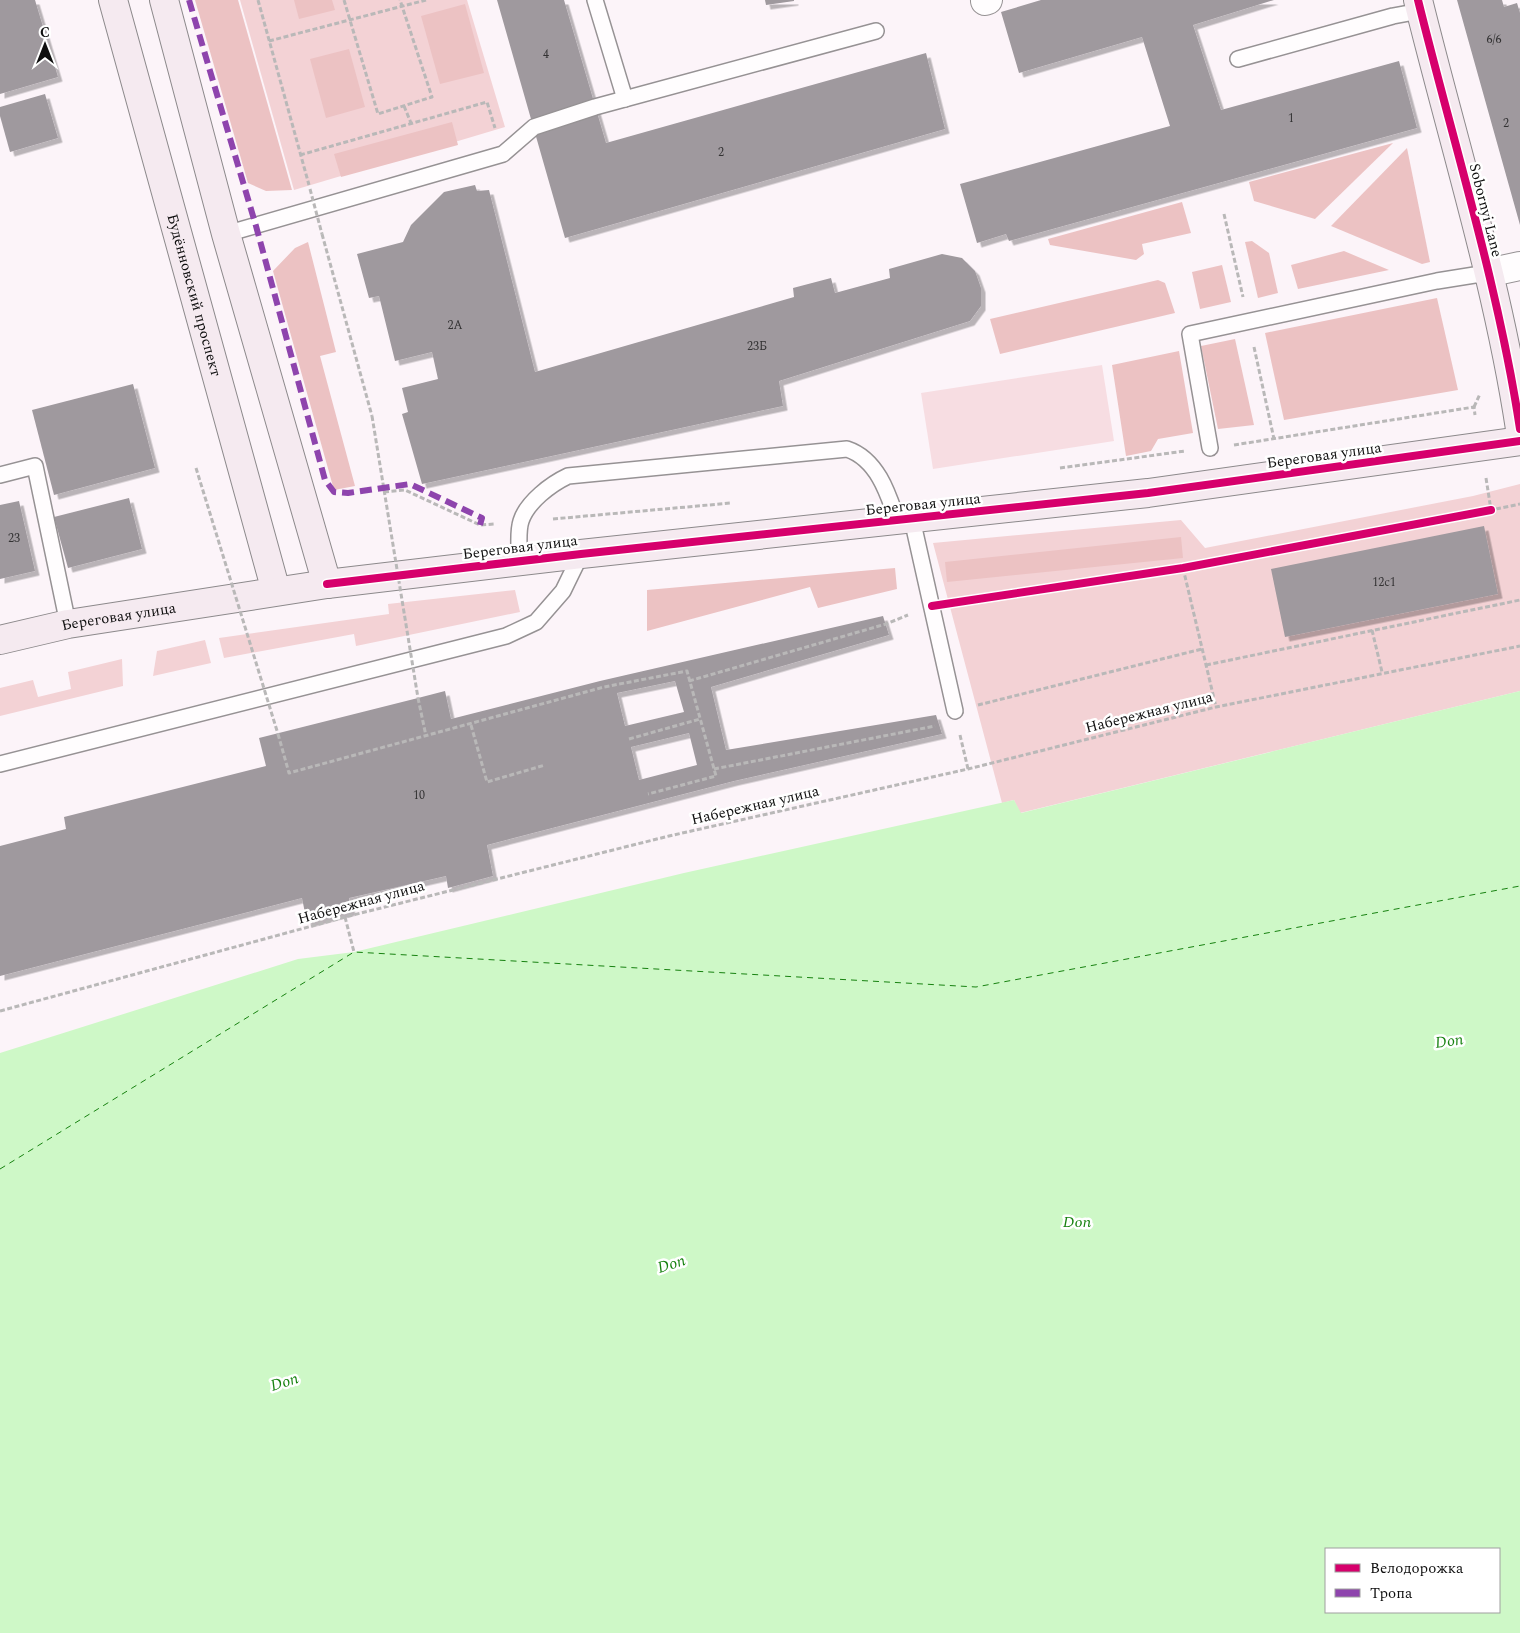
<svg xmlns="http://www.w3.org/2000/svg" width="1520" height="1633" viewBox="0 0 1520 1633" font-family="Spectral,serif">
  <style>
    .green { fill: #f3d2d5 }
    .forest { fill: #ecc2c3 }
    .pitch { fill: #f7dde2 }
    .water { fill: #cef8c7; fill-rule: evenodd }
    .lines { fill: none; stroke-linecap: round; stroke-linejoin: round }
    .ferry { stroke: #178210; stroke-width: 1; stroke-dasharray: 6 5; stroke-linecap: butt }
    .building { fill: #9f999e; fill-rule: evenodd; filter: url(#shadow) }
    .lane-casing { stroke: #969294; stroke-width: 18 }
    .street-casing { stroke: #969294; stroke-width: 30 }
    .secondary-casing { stroke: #8c898b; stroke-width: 30 }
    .path { stroke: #b9b8b8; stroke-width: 3; stroke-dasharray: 5 2.5; stroke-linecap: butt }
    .lane { stroke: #fffdfe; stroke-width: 15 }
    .street { stroke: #fffdfe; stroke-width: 28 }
    .secondary { stroke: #f5eaf0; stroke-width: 28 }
    .path-bridge { stroke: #b9b8b8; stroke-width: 3; stroke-dasharray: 5 2.5; stroke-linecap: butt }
    .quiet { stroke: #8e44ad; stroke-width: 6; stroke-dasharray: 12 6; stroke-linecap: butt }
    .cycleway-casing { stroke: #fff; stroke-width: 11 }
    .cycleway { stroke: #d6006c; stroke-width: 8 }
    .labels { text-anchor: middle; stroke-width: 5; stroke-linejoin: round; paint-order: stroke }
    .number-label { font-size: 12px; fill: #333233 }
    .street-label { font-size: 15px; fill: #0f0f0f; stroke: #fff }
    .water-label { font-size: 16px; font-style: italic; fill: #178210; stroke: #fff }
  </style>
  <defs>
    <filter id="shadow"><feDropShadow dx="4.5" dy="4.5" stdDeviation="0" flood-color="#0004"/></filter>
  </defs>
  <rect width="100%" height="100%" fill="#fcf4f9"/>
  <g class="green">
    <path d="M240,0H467L505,127L294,190Z"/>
    <path d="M1520,484V691L1020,813L1014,800L1002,803L933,543L1181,520L1205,548L1473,496Z"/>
    <path d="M515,590L520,612L356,646L354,634L224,658L219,638L389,614L388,604Z"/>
    <path d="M205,640L211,663L153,676L157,651Z"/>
    <path d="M122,659L123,686L0,716V688L33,680L38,697L71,689L68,672Z"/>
  </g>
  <g class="forest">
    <path d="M195,0H238L292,190L266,191L248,183Z"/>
    <path d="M294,0H332L335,10L299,19Z"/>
    <path d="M465,4L484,73L440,84L421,16Z"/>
    <path d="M349,49L365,107L326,118L310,59Z"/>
    <path d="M452,122L458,145L341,177L334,154Z"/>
    <path d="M1393,143L1315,219L1254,201L1249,182Z"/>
    <path d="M1407,148L1430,262L1422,264L1331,226Z"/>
    <path d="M1182,202L1191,233L1142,244L1144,254L1136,260L1050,245L1048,239Z"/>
    <path d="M1252,241L1269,253L1278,293L1258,298L1245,242Z"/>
    <path d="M308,242L336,352L320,356L355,486L334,490L273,271L295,248Z"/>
    <path d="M1344,251L1389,270L1298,289L1291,265Z"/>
    <path d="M1222,265L1231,302L1200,309L1192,272Z"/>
    <path d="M1158,280L1165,283L1175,313L1000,354L990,319Z"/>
    <path d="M1437,298L1458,390L1284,420L1265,333Z"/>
    <path d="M1235,339L1254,425L1218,429L1201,346Z"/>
    <path d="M1179,351L1193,433L1158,439L1151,451L1126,456L1112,365Z"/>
    <path d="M1181,537L1183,558L947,582L945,562Z"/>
    <path d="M895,568L897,589L818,608L810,587L647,631V590Z"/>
  </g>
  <path class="pitch" d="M1102,365L1114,441L933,469L921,393Z"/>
  <path class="water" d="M1520,691V1633H0V1053L298,959L354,952L684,873L1014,800L1021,813ZM1326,1549H1499V1612H1326Z"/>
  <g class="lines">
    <path class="ferry" d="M0,1169L354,952L976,987L1520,886"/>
  </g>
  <g class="building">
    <path d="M0,0H35L58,77L0,94Z"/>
    <path d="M497,0H564L606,143L926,53L945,129L565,238Z"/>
    <path d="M765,0H794V1L766,5Z"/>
    <path d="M1041,0H1274L1193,25L1221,110L1399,61L1417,128L1009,241L1006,234L977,243L960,184L1170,126L1142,37L1019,73L1001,12Z"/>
    <path d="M1457,0H1502L1504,7L1517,3L1520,13V225Z"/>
    <path d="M45,94L58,138L10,152L0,116V107Z"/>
    <path d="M475,185L477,191L489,190L535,372L794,297L793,288L831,278L835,293L890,278L889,269L942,254L962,258L975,271L981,288V306L970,321L779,381L783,406L422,484L402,414L408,412L402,388L438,379L432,352L395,361L379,296L369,298L357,254L403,242L411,225L444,192Z"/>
    <path d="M133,384L155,468L54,495L32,410Z"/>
    <path d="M129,498L142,549L68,568L54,517Z"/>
    <path d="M19,501L35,571L0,579V505Z"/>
    <path d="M1484,526L1498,594L1285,637L1271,569Z"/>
    <path d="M883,616L889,635L711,687L726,750L936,715L942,734L734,781L487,845L493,876L448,888L446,876L349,898L351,911L307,923L302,898L0,976V846L66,829L64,817L266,766L259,738L418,698L445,691L451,719L600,681ZM675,681L684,712L625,726L617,693ZM689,733L697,765L639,780L631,747Z"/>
  </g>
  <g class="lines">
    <defs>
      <g id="lane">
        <path d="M595,0L625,99"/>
        <path d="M1238,59L1393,16L1420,11"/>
        <path d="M226,234L503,154L534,127L595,107L876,31"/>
        <path d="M1210,448L1190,334L1437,281L1487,273"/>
        <path d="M0,475L35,466L68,624"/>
        <path d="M912,519L955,711"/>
        <path d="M519,561C520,549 517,533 521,521C527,502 551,484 568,476L847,449C877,459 888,493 897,520"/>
        <path d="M0,764L506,636L536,622L563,591L581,554"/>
      </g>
      <g id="street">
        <path d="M985,1L988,0"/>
        <path d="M1487,273L1520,266"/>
      </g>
      <g id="secondary">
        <path id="s1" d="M113,0L276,591"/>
        <path d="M164,0L226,234L327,584"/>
        <path d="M1418,0C1453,142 1498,284 1520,429"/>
        <path id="s2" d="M0,640L68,624L327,584L581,554L1148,493L1520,441"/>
      </g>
    </defs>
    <use href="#lane" class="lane-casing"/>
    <use href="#street" class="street-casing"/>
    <use href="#secondary" class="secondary-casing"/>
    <g class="path">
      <path d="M258,0L309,185"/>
      <path d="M344,0L378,114L432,97L400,0"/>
      <path d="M269,41L426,0"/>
      <path d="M404,106L411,123"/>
      <path d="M300,155L487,102L495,128"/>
      <path d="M1224,214L1243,297"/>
      <path d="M322,234L372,416"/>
      <path d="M1254,347L1274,439"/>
      <path d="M1474,407L1480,394"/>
      <path d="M1234,445L1474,407L1475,415"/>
      <path d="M1060,468L1185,451"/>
      <path d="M1486,478L1491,510L1520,504"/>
      <path d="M384,492L405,490L480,525L494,524"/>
      <path d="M553,519L731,503"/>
      <path d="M1183,568L1216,707"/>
      <path d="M1372,630L1382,672"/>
      <path d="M1206,665L1520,600"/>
      <path d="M689,681L886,624L908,615"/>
      <path d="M418,698L426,736"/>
      <path d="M978,705L1202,649"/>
      <path d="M471,725L487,782L545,765"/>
      <path d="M278,734L289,773L604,687L687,671L716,776L648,794"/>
      <path d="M960,735L968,769"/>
      <path d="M629,739L700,719"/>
      <path d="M714,769L935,726"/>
      <path d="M345,917L354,952"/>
      <path d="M0,1011L345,917L669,836L968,769L1216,707L1520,646"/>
    </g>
    <use href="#lane" class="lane"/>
    <use href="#street" class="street"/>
    <use href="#secondary" class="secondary"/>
    <g class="path-bridge">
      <path d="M310,189L322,234"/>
      <path d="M372,416L418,698"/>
      <path d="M196,468L278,734"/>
    </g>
    <path class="quiet" d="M189,0L256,226L325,480L334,492L348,493L410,484L482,518L480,525"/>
    <defs>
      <g id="cycleway">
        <path d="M1418,0C1453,142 1498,284 1520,429"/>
        <path d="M327,584L581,554L1148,493L1520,441"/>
        <path d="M932,606L1183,568L1491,510"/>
      </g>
    </defs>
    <use href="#cycleway" class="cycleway-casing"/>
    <use href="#cycleway" class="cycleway"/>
  </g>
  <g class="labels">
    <g class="number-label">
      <text x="1494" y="43">6/6</text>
      <text x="546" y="58">4</text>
      <text x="1291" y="122">1</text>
      <text x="1506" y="127">2</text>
      <text x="721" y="156">2</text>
      <text x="455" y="329">2А</text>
      <text x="757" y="350">23Б</text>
      <text x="14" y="542">23</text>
      <text x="1384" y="586">12с1</text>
      <text x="419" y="799">10</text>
    </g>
    <g class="street-label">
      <text transform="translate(1486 210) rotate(76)" y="5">Sobornyi Lane</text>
      <text dy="5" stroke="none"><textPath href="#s1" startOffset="306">Будённовский проспект</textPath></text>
      <text transform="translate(1324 455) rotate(-8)" y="5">Береговая улица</text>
      <text transform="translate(923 504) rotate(-6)" y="5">Береговая улица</text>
      <text transform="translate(520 547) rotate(-7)" y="5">Береговая улица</text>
      <text dy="5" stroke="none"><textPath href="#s2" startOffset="121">Береговая улица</textPath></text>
      <text transform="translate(1149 712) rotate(-14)" y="5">Набережная улица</text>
      <text transform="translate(755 805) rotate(-13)" y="5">Набережная улица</text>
      <text transform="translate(361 902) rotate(-15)" y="5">Набережная улица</text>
    </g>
    <g class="water-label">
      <text transform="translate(1449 1040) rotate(-8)" y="6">Don</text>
      <text x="1077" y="1227">Don</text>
      <text transform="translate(671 1263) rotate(-17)" y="6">Don</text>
      <text transform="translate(284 1381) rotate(-17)" y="6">Don</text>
    </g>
  </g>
  <rect x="1325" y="1548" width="175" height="65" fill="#ffffff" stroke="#9f9f9f"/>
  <rect x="1335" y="1564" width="25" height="8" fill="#d6006c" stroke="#9f9f9f"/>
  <text x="1370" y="1573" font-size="15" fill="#0f0f0f">Велодорожка</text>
  <rect x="1335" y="1589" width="25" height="8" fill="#8e44ad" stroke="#9f9f9f"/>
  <text x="1370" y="1598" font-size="15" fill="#0f0f0f">Тропа</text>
  <g transform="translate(45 45)" stroke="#ffffff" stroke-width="4" paint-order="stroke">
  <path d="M0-4L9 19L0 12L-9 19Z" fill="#0f0f0f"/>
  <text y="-8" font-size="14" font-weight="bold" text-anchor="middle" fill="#0f0f0f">С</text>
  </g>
</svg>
